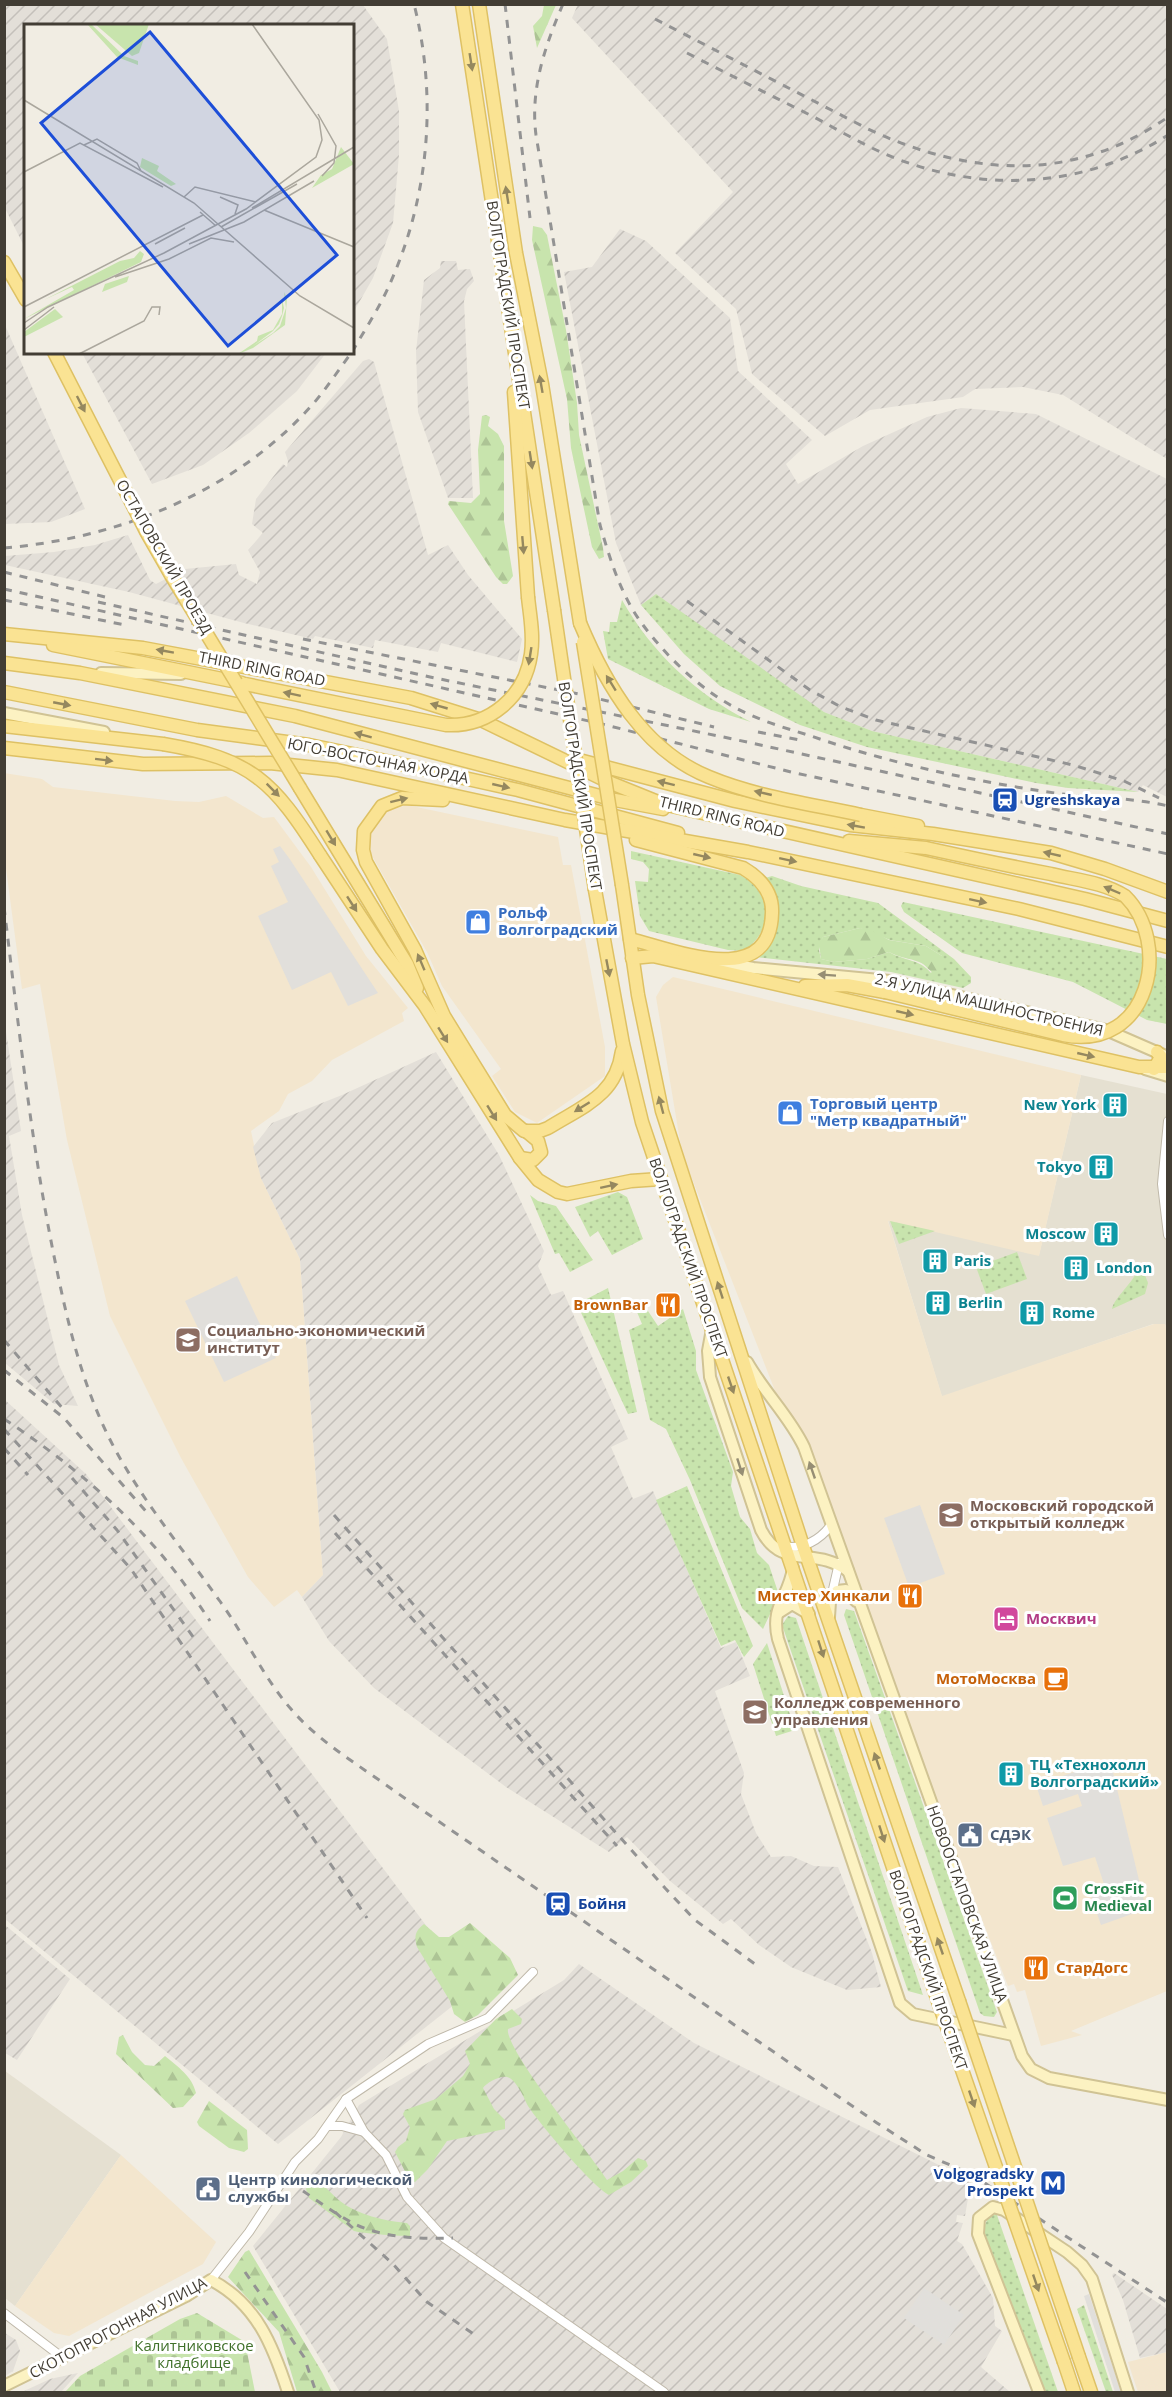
<svg xmlns="http://www.w3.org/2000/svg" width="1172" height="2397" viewBox="0 0 1172 2397" font-family="'Open Sans',sans-serif">
  <style>
    .residential { fill: #e5e0d1 }
    .commercial { fill: #f3e6ce }
    .industrial { fill: url(#industrial-furrows) }
    .grass { fill: url(#grass-dots); fill-rule: evenodd }
    .forest { fill: url(#forest-firs) }
    .cemetery { fill: url(#cemetery-stones) }
    .parking { fill: #e1dfdb }
    .lines { fill: none; stroke-linecap: round; stroke-linejoin: round }
    .street-casing { stroke: #bfb8a9; stroke-width: 10 }
    .secondary-casing { stroke: #d0c394; stroke-width: 14 }
    .primary-casing { stroke: #dec164; stroke-width: 15 }
    .street { stroke: #fff; stroke-width: 8 }
    .secondary { stroke: #fcf2c2; stroke-width: 10 }
    .primary { stroke: #fae393; stroke-width: 12 }
    .rail { stroke: #939393; stroke-width: 3; stroke-dasharray: 8 8; stroke-linecap: butt }
    .primary-bridge-casing { stroke: #dec164; stroke-width: 15; stroke-linecap: butt }
    .primary-bridge { stroke: #fae393; stroke-width: 12 }
    .oneway { fill: #95885f }
    .oneway2 { fill: #968e74 }
    .labels { text-anchor: middle; stroke-width: 6; stroke-linejoin: round; paint-order: stroke }
    .street-label { font-size: 15px; fill: #423d34; stroke: #fff }
    .transit-label { font-size: 15px; font-weight: bold; fill: #164399; stroke: #fff; text-anchor: start }
    .shop-label { font-size: 15px; font-weight: bold; fill: #366cbe; stroke: #fff; text-anchor: start }
    .culture-label { font-size: 15px; font-weight: bold; fill: #0d838f; stroke: #fff; text-anchor: start }
    .food-label { font-size: 15px; font-weight: bold; fill: #c56008; stroke: #fff; text-anchor: end }
    .education-label { font-size: 15px; font-weight: bold; fill: #785e54; stroke: #fff; text-anchor: start }
    .hotel-label { font-size: 15px; font-weight: bold; fill: #b23c85; stroke: #fff; text-anchor: start }
    .service-label { font-size: 15px; font-weight: bold; fill: #4e5e75; stroke: #fff; text-anchor: start }
    .leisure-label { font-size: 15px; font-weight: bold; fill: #27864d; stroke: #fff; text-anchor: start }
    .park-label { font-size: 15px; fill: #40712a; stroke: #fff }
    .inset-road { fill: none; stroke: #aba79d; stroke-width: 1.5 }
    .view { fill: #1d4ed8; fill-opacity: 0.15; stroke: #1d4ed8; stroke-width: 3 }
    .inset-edge { fill: none; stroke: #423d34; stroke-width: 3 }
  </style>
  <defs>
    <pattern id="industrial-furrows" width="10" height="10" patternUnits="userSpaceOnUse" patternTransform="scale(1.5)"><rect width="10" height="10" fill="#e3dfd8"/><path d="M-1 1l2-2M0 10L10 0M9 11l2-2" fill="none" stroke="#c4c0ba"/></pattern>
    <pattern id="grass-dots" width="8" height="8" patternUnits="userSpaceOnUse" patternTransform="scale(1.5)"><rect width="8" height="8" fill="#c8e4ad"/><path d="M2 2h.1M6 6h.1" fill="none" stroke="#adc495" stroke-width="1.8" stroke-linecap="round"/></pattern>
    <pattern id="forest-firs" width="22" height="20" patternUnits="userSpaceOnUse" patternTransform="scale(1.5)"><rect width="22" height="20" fill="#c8e4ad"/><path d="M5 1l3.5 6h-7zM16 11l3.5 6h-7z" fill="#adc495"/></pattern>
    <pattern id="cemetery-stones" width="16" height="16" patternUnits="userSpaceOnUse" patternTransform="scale(1.5)"><rect width="16" height="16" fill="#c8e4ad"/><path d="M2 7V4a2 2 0 0 1 4 0v3zM10 15v-3a2 2 0 0 1 4 0v3z" fill="#adc495"/></pattern>
  </defs>
  <rect width="100%" height="100%" fill="#f1ede3"/>
  <g class="residential">
    <path d="M1081,1075L1167,1094V1332L1165,1324H1153L942,1397L888,1220L1039,1255Z"/>
    <path d="M5,2071L121,2155L15,2306L5,2298Z"/>
  </g>
  <g class="commercial">
    <path d="M4,773L42,779L53,787L175,801L199,802L226,796L263,818L274,817L311,867L366,956L408,1008L402,1013L404,1021L332,1060L312,1081L288,1094L279,1111L251,1131L261,1178L300,1259L323,1575L302,1597L297,1590L274,1607L248,1577L181,1458L110,1316L67,1140L40,984L22,989L5,861Z"/>
    <path d="M407,805L558,837L563,865H571L605,1047V1076L537,1123L515,1112L492,1076L501,1069L442,986L427,952L371,854L369,837L378,820L389,810Z"/>
    <path d="M673,977L1081,1075L1039,1256L888,1221L942,1396L1154,1324H1165L1167,1332V1991L1071,2031L1082,2035L1041,2046L1025,1990L1017,1992L1014,1984L1008,1986L682,1153L656,997L663,985Z"/>
    <path d="M121,2155L216,2242L203,2264L69,2336L54,2333L15,2306Z"/>
    <path d="M1167,2352V2392H1138L1128,2362Z"/>
  </g>
  <g class="industrial">
    <path d="M578,4L1167,5V459L1063,395L1023,387L975,389L963,397L870,410L825,436L752,374L736,309L675,253L733,192L572,18Z"/>
    <path d="M4,5H363L387,39L399,111V155L393,223L373,278L353,313L352,26H26L25,248L5,208Z"/>
    <path d="M620,229L646,241L730,318L738,371L812,440L786,464L798,484L863,446L927,417L961,408L1036,414L1167,479V797L1143,785L1138,792L872,731L849,722L824,712L794,694L656,594L641,605L616,543L564,272L592,267Z"/>
    <path d="M441,261H456L458,270L470,269L474,281L467,289L464,301L473,498H448L418,412L416,351L424,280L440,268Z"/>
    <path d="M5,325L85,509L51,522L5,524Z"/>
    <path d="M82,353H326L297,391L249,433L203,465L152,484Z"/>
    <path d="M369,359L374,362L428,555L448,545L468,575L522,639L517,662L441,643L438,652L375,640L373,648L315,636L313,639L244,623L129,592L5,565V556L54,552L95,545L128,535L150,580L156,584L185,569L236,564L239,575L257,584L260,572L248,550L263,533L252,524L256,499L283,464L287,467L288,461L285,452L363,361Z"/>
    <path d="M5,1025L21,1131L9,1136L22,1215L59,1365L78,1406L54,1404L5,1363Z"/>
    <path d="M436,1052L499,1155L544,1251L538,1266L551,1295L563,1291L622,1425L628,1439L611,1447L633,1499L653,1491L721,1648L736,1642L750,1676L715,1691L744,1773L741,1794L756,1833L771,1857L791,1856L814,1866L838,1867L872,1953L881,1987L847,1990L791,1967L759,1945L731,1919L723,1924L670,1881L627,1837L609,1852L506,1787L374,1688L329,1641L302,1597L323,1575L300,1259L261,1178L253,1147L272,1123L342,1095Z"/>
    <path d="M4,1399L86,1474L474,1989L278,2144L5,1919Z"/>
    <path d="M5,1925L70,1979L17,2060L5,2053Z"/>
    <path d="M579,1964L694,2043L971,2181L965,2216L957,2215L956,2222L963,2223L957,2241L962,2244L993,2298L995,2326L1002,2331L981,2367L1010,2392H340L253,2246L341,2137L359,2105L564,1980Z"/>
    <path d="M1114,2273L1167,2309V2352L1140,2358L1123,2300L1112,2275Z"/>
    <path d="M5,2333L16,2340L20,2351L13,2371L5,2376Z"/>
    <path d="M78,2373L61,2392H22L50,2379Z"/>
  </g>
  <g class="grass">
    <path d="M656,594L824,712L872,731L1138,792L1068,788L1036,783L867,747L800,725L720,686L684,654L641,605Z"/>
    <path d="M622,600C652,653 697,695 751,722L709,709L608,659L603,631L609,632L610,622H617Z"/>
    <path d="M631,851L740,875C773,893 774,930 744,951L728,950L649,931L640,916L635,881L648,882L649,869L643,862L631,859Z"/>
    <path d="M772,876L801,886L878,903L954,959L971,977V983L963,988L891,972L755,957C779,931 787,909 765,878ZM860,928L890,940L926,946L942,956L931,973C920,959 904,961 889,952L867,959L834,962L821,959L819,950L823,937Z"/>
    <path d="M903,902L1167,959V1024L1147,1020L1073,982L962,953L904,912L901,906Z"/>
    <path d="M618,1192L627,1197L643,1239L612,1255L598,1231L590,1237L575,1207Z"/>
    <path d="M530,1195L538,1201L556,1206L593,1260L570,1272L559,1253L555,1254Z"/>
    <path d="M890,1221L935,1231L899,1244Z"/>
    <path d="M1017,1252L1027,1279L986,1294L976,1267Z"/>
    <path d="M1143,1270L1148,1283L1145,1294L1112,1309C1114,1298 1132,1284 1137,1271Z"/>
    <path d="M608,1288L637,1412L628,1414L577,1304Z"/>
    <path d="M642,1302L658,1326L683,1309L696,1351V1370L733,1472L731,1486L740,1517L750,1529L757,1553L769,1565L779,1595L763,1629L742,1608L690,1480L666,1429L650,1420L629,1330L642,1324L634,1305Z"/>
    <path d="M687,1486L753,1646L744,1657L735,1640L721,1646L656,1500Z"/>
    <path d="M846,1609L854,1611L997,2012L994,2017L984,2016L980,2013L844,1615Z"/>
    <path d="M788,1616L796,1618L923,1995L908,1991L782,1625Z"/>
    <path d="M767,1643L795,1730L776,1736L753,1664Z"/>
    <path d="M990,2214L997,2215L1058,2392H1045L983,2229Z"/>
    <path d="M1084,2305L1113,2392H1106L1077,2309Z"/>
  </g>
  <g class="forest">
    <path d="M544,5H556L537,48L533,26L542,16Z"/>
    <path d="M533,226L542,228L547,235L566,330L577,403L579,435L603,548L604,557L599,559L592,547L571,448L567,399L532,240Z"/>
    <path d="M486,415L490,417L488,426L498,434L504,446V521L513,576L507,584H503L496,577L448,504L449,501L471,503L480,494L478,450L482,416Z"/>
    <path d="M860,928L869,929L889,940L926,946L942,956L943,968L936,974C929,972 927,965 919,962C909,958 900,958 889,952L867,959L834,962L821,959L819,944L823,937Z"/>
    <path d="M470,1923L510,1958L518,1975L478,2015L465,2022L454,2014L450,2001L417,1947C414,1936 415,1931 424,1924L439,1937H449Z"/>
    <path d="M512,2009L522,2019L521,2024L508,2029C504,2048 592,2156 607,2180L623,2171L638,2158L646,2161L648,2166L631,2182L609,2195C593,2187 539,2123 528,2106C524,2098 516,2079 507,2077C500,2075 486,2083 483,2088L494,2109L505,2120V2129L447,2141L428,2169L415,2182L410,2181L395,2152L398,2147L406,2141L410,2127L403,2114L405,2110L436,2099L463,2076L470,2064L465,2051L496,2019Z"/>
    <path d="M123,2035L132,2052L145,2065L154,2066L165,2056C178,2067 192,2076 196,2093L183,2107L173,2108L116,2054L119,2037Z"/>
    <path d="M209,2101L247,2130L248,2149L244,2152L229,2148L199,2126L197,2122Z"/>
    <path d="M314,2179C324,2184 331,2194 340,2201C358,2215 384,2221 407,2223L410,2226V2236C408,2237 359,2233 354,2231L309,2198L306,2189L310,2180Z"/>
    <path d="M249,2250L322,2372L332,2392H297L279,2332L228,2277L245,2252Z"/>
  </g>
  <path class="cemetery" d="M197,2313L245,2342L255,2392H65L80,2376L180,2319Z"/>
  <g class="parking">
    <path d="M280,846L289,858L378,993L348,1006L331,972L292,990L258,916L288,902L271,866L279,862L273,849Z"/>
    <path d="M237,1276L276,1358L224,1382L185,1301Z"/>
    <path d="M920,1505L945,1574L909,1587L884,1518Z"/>
    <path d="M1110,1760L1146,1909L1101,1925L1089,1890L1104,1884L1095,1857L1063,1866L1047,1818L1082,1806L1078,1794L1043,1806L1036,1785Z"/>
    <path d="M924,2288L964,2315L944,2345L904,2318Z"/>
    <path d="M1089,2294L1121,2392H1115L1084,2296Z"/>
  </g>
  <g class="lines">
    <defs>
      <g id="street">
        <path d="M1168,1121L1162,1184L1168,1235"/>
        <path d="M783,1546C803,1550 820,1540 831,1525"/>
        <path d="M831,1598L839,1563"/>
        <path d="M346,2099L364,2132L386,2155L407,2197L444,2238L664,2392"/>
        <path d="M328,2126H342L364,2132"/>
        <path d="M211,2280L249,2232L295,2162L318,2139L346,2099L428,2044L488,2018L533,1972"/>
        <path d="M4,2313L63,2358"/>
      </g>
      <g id="secondary">
        <path d="M101,673L181,674"/>
        <path d="M4,713L104,732"/>
        <path d="M722,962L753,968L890,981L1106,1030L1168,1057"/>
        <path d="M1145,1069L1168,1076"/>
        <path d="M712,1329L708,1351L710,1377L761,1530C782,1571 816,1546 848,1571"/>
        <path d="M747,1362C764,1392 790,1417 804,1447L1022,2056L1031,2069L1049,2078L1168,2100"/>
        <path d="M793,1568C789,1598 770,1605 778,1639L900,2003L913,2014L1013,2035"/>
        <path d="M778,1613L792,1604L809,1614"/>
        <path d="M829,1617L830,1602L837,1591L846,1590L856,1601"/>
        <path d="M4,2386L186,2296L211,2280C257,2304 273,2346 288,2392"/>
        <path d="M1039,2392L978,2234L979,2218L993,2207L1004,2210L1067,2252L1082,2265L1092,2279L1128,2392"/>
      </g>
      <g id="primary">
        <path d="M462,4L554,610"/>
        <path d="M479,4L516,253L542,384L580,623"/>
        <path d="M4,262L26,300"/>
        <path d="M54,352L126,492"/>
        <path d="M514,392L528,597"/>
        <path d="M147,533L171,575"/>
        <path d="M4,634L143,648L411,698L481,720L611,783L663,804L1085,899L1168,921"/>
        <path d="M53,645L242,683"/>
        <path d="M4,663L80,673L295,716L615,800L663,809"/>
        <path d="M4,692L197,730L309,745L391,762L518,790L678,833"/>
        <path d="M4,726L163,744"/>
        <path d="M4,748L143,764L270,763L337,770L565,820L748,852L1019,909L1168,947"/>
        <path d="M579,760L735,801L850,825L933,834L1051,853L1105,869L1168,892"/>
        <path d="M300,788L407,964L417,988"/>
        <path d="M443,800L402,798L382,806L364,831L363,850L366,862L415,950L444,1016L505,1115L524,1131H540L548,1128C583,1106 616,1096 622,1051"/>
        <path d="M861,815L918,826"/>
        <path d="M849,841L926,848"/>
        <path d="M320,855L382,949L425,1006L520,1158L538,1180L558,1192L567,1194L631,1181L660,1179"/>
        <path d="M622,885L638,995L662,1111L803,1546L959,2001"/>
        <path d="M595,890L623,1044L642,1122L939,2004"/>
        <path d="M630,939C672,949 770,991 772,913C773,892 760,878 743,868L636,840"/>
        <path d="M632,958L653,956L1139,1067H1168"/>
        <path d="M805,986L847,985L885,992"/>
        <path d="M1154,1069L1161,1057L1157,1052"/>
        <path d="M520,1158L533,1160L541,1152L538,1141L526,1131"/>
        <path d="M1079,2357L1091,2392"/>
        <path d="M1064,2362L1074,2392"/>
      </g>
    </defs>
    <use href="#street" class="street-casing"/>
    <use href="#secondary" class="secondary-casing"/>
    <use href="#primary" class="primary-casing"/>
    <use href="#street" class="street"/>
    <use href="#secondary" class="secondary"/>
    <use href="#primary" class="primary"/>
    <g class="rail">
      <path d="M505,4L530,218"/>
      <path d="M563,4C545,46 530,89 536,135L600,525C610,559 621,596 643,625C666,656 700,689 734,707C758,720 785,728 811,736C889,763 972,781 1055,793C1092,798 1130,797 1168,806"/>
      <path d="M655,19L868,129C968,176 1073,184 1168,117"/>
      <path d="M687,53C730,75 772,96 814,117C842,132 870,149 900,160C989,193 1087,187 1168,135"/>
      <path d="M352,352C364,331 378,310 388,288C429,199 438,99 414,4"/>
      <path d="M4,548C120,538 235,492 313,404C327,388 339,369 352,352"/>
      <path d="M4,572L109,598"/>
      <path d="M4,589L602,724L791,772L1168,854"/>
      <path d="M4,600L125,625"/>
      <path d="M687,601L810,690L841,707L876,720L1073,765L1124,781L1159,798"/>
      <path d="M98,602L430,677L733,739L1168,834"/>
      <path d="M303,639L579,694L714,727"/>
      <path d="M758,732L800,740"/>
      <path d="M4,907C18,1020 30,1134 52,1246C66,1316 81,1387 116,1451C145,1504 185,1552 219,1600C245,1635 262,1676 291,1709C319,1742 359,1765 393,1790L877,2123L927,2155L971,2174L1168,2303"/>
      <path d="M4,1340L64,1410"/>
      <path d="M4,1370L64,1418L150,1516"/>
      <path d="M4,1419C56,1453 111,1497 152,1544C174,1568 192,1594 210,1621"/>
      <path d="M4,1429L131,1569L367,1918"/>
      <path d="M4,1448L28,1475"/>
      <path d="M72,1478L117,1530L196,1641"/>
      <path d="M334,1515L665,1888L695,1920L759,1967"/>
      <path d="M335,1533L617,1846"/>
      <path d="M303,2191C318,2201 334,2213 351,2222C379,2238 421,2239 453,2238"/>
      <path d="M335,2212L392,2263L427,2302L478,2337"/>
      <path d="M245,2272L304,2357L316,2392"/>
    </g>
    <defs>
      <g id="primary-bridge">
        <path d="M126,492L147,533"/>
        <path d="M171,575L300,788"/>
        <path d="M554,610L595,890"/>
        <path d="M580,623C606,685 644,751 709,777C757,797 811,804 861,815"/>
        <path d="M583,642L622,885"/>
        <path d="M245,684L446,725C489,727 525,697 531,654C534,635 530,616 528,597"/>
        <path d="M163,744C252,759 273,781 320,855"/>
        <path d="M885,992L1063,1035C1151,1052 1172,942 1125,896C1103,882 1075,880 1051,874C1009,866 967,857 926,848"/>
        <path d="M959,2001L1079,2357"/>
        <path d="M939,2004L1064,2362"/>
      </g>
    </defs>
    <use href="#primary-bridge" class="primary-bridge-casing"/>
    <use href="#primary-bridge" class="primary-bridge"/>
  </g>
  <defs><path id="oneway-solid" d="M-6-.8H1V-3.2L6.5 0L1 3.2V.8H-6Z" transform="scale(1.5)"/></defs>
  <g class="oneway">
    <use href="#oneway-solid" transform="translate(471 62) rotate(81)"/>
    <use href="#oneway-solid" transform="translate(507 195) rotate(-99)"/>
    <use href="#oneway-solid" transform="translate(541 384) rotate(-100)"/>
    <use href="#oneway-solid" transform="translate(81 404) rotate(63)"/>
    <use href="#oneway-solid" transform="translate(531 460) rotate(81)"/>
    <use href="#oneway-solid" transform="translate(523 545) rotate(85)"/>
    <use href="#oneway-solid" transform="translate(165 651) rotate(-170)"/>
    <use href="#oneway-solid" transform="translate(530 656) rotate(99)"/>
    <use href="#oneway-solid" transform="translate(611 683) rotate(-122)"/>
    <use href="#oneway-solid" transform="translate(292 694) rotate(-168)"/>
    <use href="#oneway-solid" transform="translate(62 704) rotate(11)"/>
    <use href="#oneway-solid" transform="translate(439 706) rotate(-164)"/>
    <use href="#oneway-solid" transform="translate(363 735) rotate(-165)"/>
    <use href="#oneway-solid" transform="translate(104 760) rotate(7)"/>
    <use href="#oneway-solid" transform="translate(666 783) rotate(-166)"/>
    <use href="#oneway-solid" transform="translate(501 786) rotate(13)"/>
    <use href="#oneway-solid" transform="translate(273 790) rotate(45)"/>
    <use href="#oneway-solid" transform="translate(763 793) rotate(-167)"/>
    <use href="#oneway-solid" transform="translate(399 800) rotate(-14)"/>
    <use href="#oneway-solid" transform="translate(856 826) rotate(-170)"/>
    <use href="#oneway-solid" transform="translate(331 838) rotate(59)"/>
    <use href="#oneway-solid" transform="translate(1052 854) rotate(-167)"/>
    <use href="#oneway-solid" transform="translate(702 856) rotate(13)"/>
    <use href="#oneway-solid" transform="translate(788 860) rotate(12)"/>
    <use href="#oneway-solid" transform="translate(1112 890) rotate(-157)"/>
    <use href="#oneway-solid" transform="translate(978 901) rotate(12)"/>
    <use href="#oneway-solid" transform="translate(352 904) rotate(57)"/>
    <use href="#oneway-solid" transform="translate(421 962) rotate(-113)"/>
    <use href="#oneway-solid" transform="translate(608 968) rotate(79)"/>
    <use href="#oneway-solid" transform="translate(905 1013) rotate(13)"/>
    <use href="#oneway-solid" transform="translate(443 1035) rotate(58)"/>
    <use href="#oneway-solid" transform="translate(1086 1055) rotate(13)"/>
    <use href="#oneway-solid" transform="translate(661 1105) rotate(-105)"/>
    <use href="#oneway-solid" transform="translate(582 1107) rotate(148)"/>
    <use href="#oneway-solid" transform="translate(492 1113) rotate(58)"/>
    <use href="#oneway-solid" transform="translate(609 1186) rotate(-12)"/>
    <use href="#oneway-solid" transform="translate(720 1290) rotate(-108)"/>
    <use href="#oneway-solid" transform="translate(731 1385) rotate(71)"/>
    <use href="#oneway-solid" transform="translate(821 1649) rotate(72)"/>
    <use href="#oneway-solid" transform="translate(877 1761) rotate(-109)"/>
    <use href="#oneway-solid" transform="translate(882 1834) rotate(72)"/>
    <use href="#oneway-solid" transform="translate(940 1946) rotate(-109)"/>
    <use href="#oneway-solid" transform="translate(972 2099) rotate(71)"/>
    <use href="#oneway-solid" transform="translate(1036 2283) rotate(71)"/>
  </g>
  <g class="oneway2">
    <use href="#oneway-solid" transform="translate(827 975) rotate(-176)"/>
    <use href="#oneway-solid" transform="translate(740 1467) rotate(72)"/>
    <use href="#oneway-solid" transform="translate(812 1470) rotate(-109)"/>
  </g>
  <defs>
    <symbol id="station-square" viewBox="-11 -11 22 22"><rect x="-9" y="-9" width="18" height="18" rx="4" fill="#1a4fb4" stroke="#fff"/><path d="M-3-6H3Q5-6 5-4V2Q5 4 3 4L4.5 6H3L1.5 4h-3L-3 6H-4.5L-3 4Q-5 4-5 2V-4Q-5-6-3-6ZM-3.5-4v3h7v-3ZM-3.5 1v1.5H-2V1ZM2 1v1.5H3.5V1Z" fill="#fff"/></symbol>
    <symbol id="shop-square" viewBox="-11 -11 22 22"><rect x="-9" y="-9" width="18" height="18" rx="4" fill="#3f7fe0" stroke="#fff"/><path d="M-5-2.5h2.3a2.7 3.5 0 0 1 5.4 0H5L5.5 6h-11ZM-1.5-2.5h3a1.5 2.3 0 0 0-3 0Z" fill="#fff"/></symbol>
    <symbol id="building-square" viewBox="-11 -11 22 22"><rect x="-9" y="-9" width="18" height="18" rx="4" fill="#0f9aa8" stroke="#fff"/><path d="M-4-6H4V6H1V3H-1V6H-4ZM-2.5-4.3h1.7v1.8h-1.7ZM.8-4.3h1.7v1.8H.8ZM-2.5-1h1.7V.8h-1.7ZM.8-1h1.7V.8H.8Z" fill="#fff"/></symbol>
    <symbol id="restaurant-square" viewBox="-11 -11 22 22"><rect x="-9" y="-9" width="18" height="18" rx="4" fill="#e8710a" stroke="#fff"/><path d="M-5-6h1v4h1v-4h1v4h1v-4h1v5L-1.5 .5V6h-2V.5L-5-1ZM5-6V6H3V1.5H1.5Q1.5-4 5-6Z" fill="#fff"/></symbol>
    <symbol id="university-square" viewBox="-11 -11 22 22"><rect x="-9" y="-9" width="18" height="18" rx="4" fill="#8d6e63" stroke="#fff"/><path d="M0-5L7-2L0 1L-7-2ZM-4 1L0 2.5L4 1V4Q0 6-4 4Z" fill="#fff"/></symbol>
    <symbol id="hotel-square" viewBox="-11 -11 22 22"><rect x="-9" y="-9" width="18" height="18" rx="4" fill="#d1479c" stroke="#fff"/><path d="M-6-4.5h1.5V1H6V5H4.5V3h-9V5H-6ZM-4 0a1.8 1.8 0 1 1 3.6 0ZM.5 0V-2.5h3Q6-2.5 6 0Z" fill="#fff"/></symbol>
    <symbol id="cafe-square" viewBox="-11 -11 22 22"><rect x="-9" y="-9" width="18" height="18" rx="4" fill="#e8710a" stroke="#fff"/><path d="M-5.5-4.5H6V0H3Q3 3.5 0 3.5H-2.5Q-5.5 3.5-5.5 0ZM3-3.2v2h1.7v-2ZM-6 4.5H4V6H-6Z" fill="#fff"/></symbol>
    <symbol id="civic-square" viewBox="-11 -11 22 22"><rect x="-9" y="-9" width="18" height="18" rx="4" fill="#5c6f8a" stroke="#fff"/><path d="M-.6-6.5H3V-4.5H.6V-3L4-1V1h2V6H-6V1h2V-1L-.6-3ZM-1.2 2.5V6h2.4V2.5Z" fill="#fff"/></symbol>
    <symbol id="stadium-square" viewBox="-11 -11 22 22"><rect x="-9" y="-9" width="18" height="18" rx="4" fill="#2e9e5b" stroke="#fff"/><path d="M0-5a6.5 5 0 1 0 0 10a6.5 5 0 1 0 0-10ZM-3.5-1.8h7v3.6h-7Z" fill="#fff"/></symbol>
    <symbol id="metro-square" viewBox="-11 -11 22 22"><rect x="-9" y="-9" width="18" height="18" rx="4" fill="#1a4fb4" stroke="#fff"/><path d="M-5.5 5V-5H-3L0 0L3-5H5.5V5H3V-.5L0 4L-3-.5V5Z" fill="#fff"/></symbol>
  </defs>
  <g fill-rule="evenodd">
    <use href="#station-square" x="990" y="785" width="30" height="30"/>
    <use href="#shop-square" x="463" y="907" width="30" height="30"/>
    <use href="#building-square" x="1100" y="1090" width="30" height="30"/>
    <use href="#shop-square" x="775" y="1098" width="30" height="30"/>
    <use href="#building-square" x="1086" y="1152" width="30" height="30"/>
    <use href="#building-square" x="1091" y="1219" width="30" height="30"/>
    <use href="#building-square" x="920" y="1246" width="30" height="30"/>
    <use href="#building-square" x="1061" y="1253" width="30" height="30"/>
    <use href="#building-square" x="923" y="1288" width="30" height="30"/>
    <use href="#restaurant-square" x="653" y="1290" width="30" height="30"/>
    <use href="#building-square" x="1017" y="1298" width="30" height="30"/>
    <use href="#university-square" x="173" y="1325" width="30" height="30"/>
    <use href="#university-square" x="936" y="1500" width="30" height="30"/>
    <use href="#restaurant-square" x="895" y="1581" width="30" height="30"/>
    <use href="#hotel-square" x="991" y="1604" width="30" height="30"/>
    <use href="#cafe-square" x="1041" y="1664" width="30" height="30"/>
    <use href="#university-square" x="740" y="1697" width="30" height="30"/>
    <use href="#building-square" x="996" y="1759" width="30" height="30"/>
    <use href="#civic-square" x="955" y="1820" width="30" height="30"/>
    <use href="#stadium-square" x="1050" y="1883" width="30" height="30"/>
    <use href="#station-square" x="543" y="1889" width="30" height="30"/>
    <use href="#restaurant-square" x="1021" y="1953" width="30" height="30"/>
    <use href="#metro-square" x="1038" y="2168" width="30" height="30"/>
    <use href="#civic-square" x="193" y="2174" width="30" height="30"/>
  </g>
  <g class="labels">
    <g class="street-label">
      <text transform="translate(508 305) rotate(81)" y="5">ВОЛГОГРАДСКИЙ ПРОСПЕКТ</text>
      <text transform="translate(164 557) rotate(60)" y="5">ОСТАПОВСКИЙ ПРОЕЗД</text>
      <text transform="translate(262 669) rotate(11)" y="5">THIRD RING ROAD</text>
      <text transform="translate(378 761) rotate(11)" y="5">ЮГО-ВОСТОЧНАЯ ХОРДА</text>
      <text transform="translate(580 786) rotate(81)" y="5">ВОЛГОГРАДСКИЙ ПРОСПЕКТ</text>
      <text transform="translate(722 817) rotate(14)" y="5">THIRD RING ROAD</text>
      <text transform="translate(989 1005) rotate(13)" y="5">2-Я УЛИЦА МАШИНОСТРОЕНИЯ</text>
      <text transform="translate(688 1258) rotate(71)" y="5">ВОЛГОГРАДСКИЙ ПРОСПЕКТ</text>
      <text transform="translate(967 1904) rotate(70)" y="5">НОВООСТАПОВСКАЯ УЛИЦА</text>
      <text transform="translate(928 1970) rotate(71)" y="5">ВОЛГОГРАДСКИЙ ПРОСПЕКТ</text>
      <text transform="translate(118 2328) rotate(-28)" y="5">СКОТОПРОГОННАЯ УЛИЦА</text>
    </g>
    <g class="transit-label">
      <text x="1024" y="805">Ugreshskaya</text>
      <text x="578" y="1909">Бойня</text>
      <text x="1034" y="2179" text-anchor="end">Volgogradsky<tspan x="1034" dy="17">Prospekt</tspan></text>
    </g>
    <g class="shop-label">
      <text x="498" y="918">Рольф<tspan x="498" dy="17">Волгоградский</tspan></text>
      <text x="810" y="1109">Торговый центр<tspan x="810" dy="17">"Метр квадратный"</tspan></text>
    </g>
    <g class="culture-label">
      <text x="1096" y="1110" text-anchor="end">New York</text>
      <text x="1082" y="1172" text-anchor="end">Tokyo</text>
      <text x="1086" y="1239" text-anchor="end">Moscow</text>
      <text x="954" y="1266">Paris</text>
      <text x="1096" y="1273">London</text>
      <text x="958" y="1308">Berlin</text>
      <text x="1052" y="1318">Rome</text>
      <text x="1030" y="1770">ТЦ «Технохолл<tspan x="1030" dy="17">Волгоградский»</tspan></text>
    </g>
    <g class="food-label">
      <text x="648" y="1310">BrownBar</text>
      <text x="890" y="1601">Мистер Хинкали</text>
      <text x="1036" y="1684">МотоМосква</text>
      <text x="1056" y="1973" text-anchor="start">СтарДогс</text>
    </g>
    <g class="education-label">
      <text x="207" y="1336">Социально-экономический<tspan x="207" dy="17">институт</tspan></text>
      <text x="970" y="1511">Московский городской<tspan x="970" dy="17">открытый колледж</tspan></text>
      <text x="774" y="1708">Колледж современного<tspan x="774" dy="17">управления</tspan></text>
    </g>
    <g class="hotel-label">
      <text x="1026" y="1624">Москвич</text>
    </g>
    <g class="service-label">
      <text x="990" y="1840">СДЭК</text>
      <text x="228" y="2185">Центр кинологической<tspan x="228" dy="17">службы</tspan></text>
    </g>
    <g class="leisure-label">
      <text x="1084" y="1894">CrossFit<tspan x="1084" dy="17">Medieval</tspan></text>
    </g>
    <g class="park-label">
      <text x="194" y="2351">Калитниковское<tspan x="194" dy="17">кладбище</tspan></text>
    </g>
  </g>
  <g transform="translate(24 24)">
    <rect width="330" height="330" fill="#f1ede3"/>
    <path d="M317,123L330,140L288,164L297,151L308,145ZM118,134L135,142L133,147L152,160L147,162L116,143ZM116,227L120,230L117,238L0,295L50,266L48,263L20,276L96,237L110,234ZM105,252L103,258L78,268L81,260ZM31,285L39,293L0,313V308Z" fill="#c8e4ad"/>
    <path d="M63,0H67L100,32L114,37V41L93,33ZM260,268L263,274L261,301L229,324L214,330L233,317L234,312L249,306L258,290V275L260,284L258,292L255,300L249,307L229,322L249,309L256,302L262,284Z" fill="#c8e4ad"/>
    <path d="M71,0H125L115,29L108,32Z" fill="#c8e4ad"/>
    <path class="inset-road" d="M0,76L170,179L276,272L330,304M294,90L312,122L310,139L298,152M60,121L73,115L113,139L117,147M0,148L56,119L139,163M160,173L171,163L232,178M196,173L214,181L211,190M228,184L330,123M240,186L330,223M176,188L192,202M197,203L273,160M131,220L161,204M165,220L220,198L290,157M91,253L145,235L187,214L210,218M0,283L179,191M0,299L24,283L140,229L222,185L292,133L298,116L295,96L228,0M0,306L30,283M55,330L120,297L128,283H136L135,291"/>
    <path class="view" d="M126,8L313,231L204,322L17,99Z"/>
    <rect width="330" height="330" class="inset-edge"/>
  </g>
  <rect width="1172" height="2397" fill="none" stroke="#423d34" stroke-width="12"/>
</svg>
